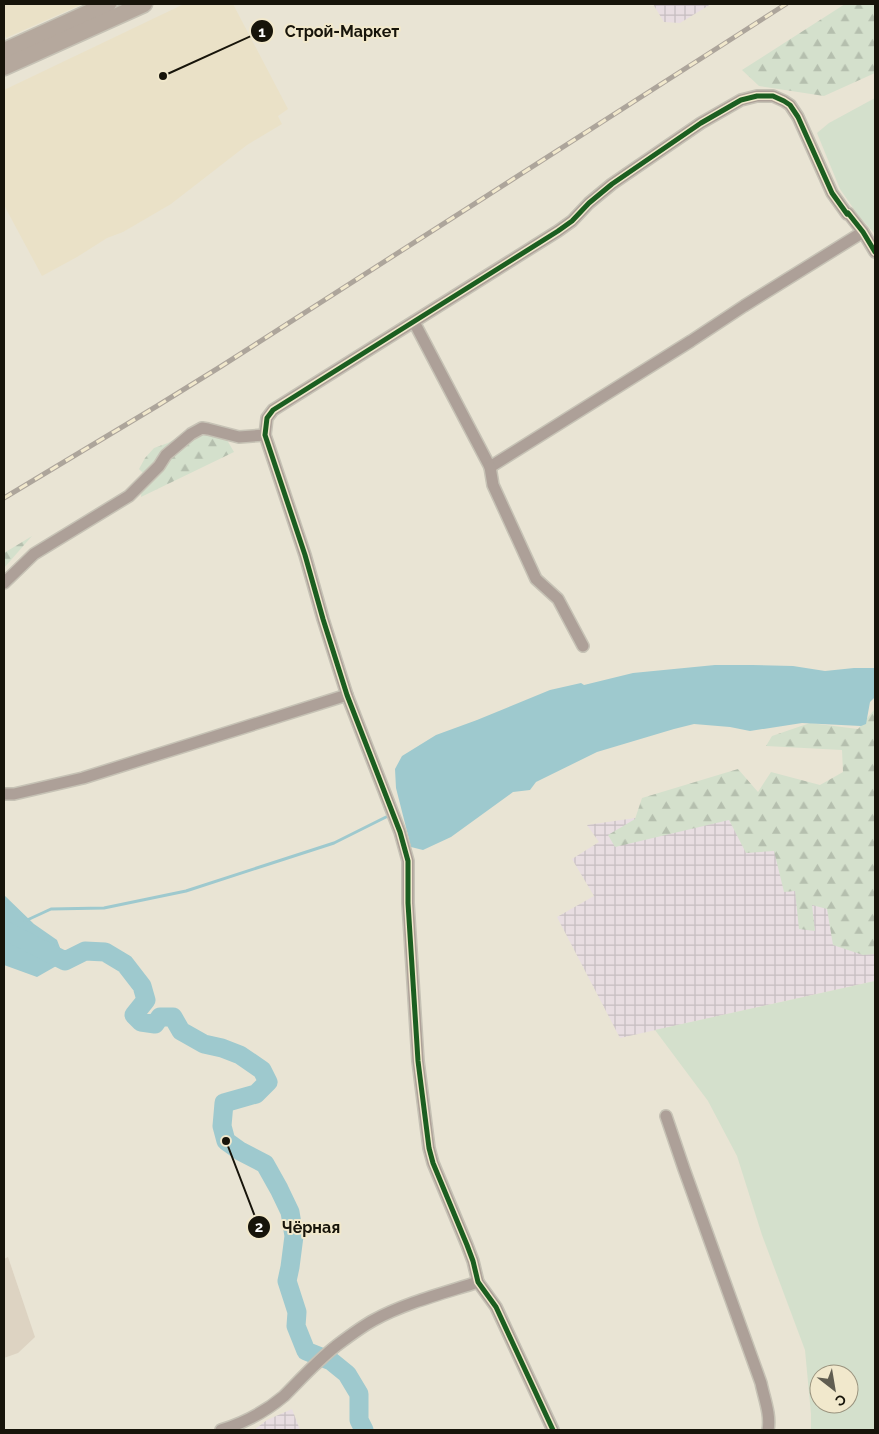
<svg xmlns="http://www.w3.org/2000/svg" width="879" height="1434" viewBox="0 0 879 1434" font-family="Raleway,sans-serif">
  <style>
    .built { fill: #eae1c7 }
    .industrial { fill: url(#industrial-grid) }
    .education { fill: #ddd3c2 }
    .grass { fill: #d4e0cc; fill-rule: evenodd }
    .forest { fill: url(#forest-firs) }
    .water { fill: #9ec9ce }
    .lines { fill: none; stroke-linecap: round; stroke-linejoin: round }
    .stream { stroke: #9ec9ce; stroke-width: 3 }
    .river { stroke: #9ec9ce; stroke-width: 19 }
    .minor-casing { stroke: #c6c2b5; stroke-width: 14 }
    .secondary-casing { stroke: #c6c2b5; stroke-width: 19 }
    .minor { stroke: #ada098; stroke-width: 11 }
    .secondary { stroke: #b5a89d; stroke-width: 16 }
    .rail-casing { stroke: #ada59b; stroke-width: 5 }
    .rail { stroke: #f1e8cc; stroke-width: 3; stroke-dasharray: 9; stroke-linecap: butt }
    .cycleway-casing { stroke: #f1e8cc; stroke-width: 8 }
    .cycleway { stroke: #1b5e20; stroke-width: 5 }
    .leader { fill: none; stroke: #17140a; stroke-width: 2 }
    .callout-dot { fill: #17140a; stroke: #f1e8cc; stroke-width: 2 }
    .mark-label { font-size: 15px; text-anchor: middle; font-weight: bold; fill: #fff }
    .callout-label { font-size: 16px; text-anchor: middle; font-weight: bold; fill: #17140a; stroke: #f1e8cc; stroke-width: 4; stroke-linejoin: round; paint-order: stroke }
  </style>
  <defs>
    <pattern id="industrial-grid" width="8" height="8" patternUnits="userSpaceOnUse" patternTransform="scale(1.25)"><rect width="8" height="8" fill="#e8dde1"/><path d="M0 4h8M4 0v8" fill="none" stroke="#c6bdc0"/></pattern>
    <pattern id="forest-firs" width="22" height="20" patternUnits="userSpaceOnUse" patternTransform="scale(1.25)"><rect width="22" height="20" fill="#d4e0cc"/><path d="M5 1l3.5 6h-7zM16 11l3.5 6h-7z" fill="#b5bfae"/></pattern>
  </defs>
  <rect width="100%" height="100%" fill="#e9e4d4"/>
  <g class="built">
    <path d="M4,4H83L6,38L4,34Z"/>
    <path d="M184,4H233L288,109L278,116L282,124L247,145L171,204L123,232L107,238L77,257L42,276L4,205V90Z"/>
  </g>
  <g class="industrial">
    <path d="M653,4H711L680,23L664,22Z"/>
    <path d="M875,783V981L620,1038L557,917L594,896L572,859L599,842L587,825Z"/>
    <path d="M292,1409L300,1430H254L267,1420Z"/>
  </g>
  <path class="education" d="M8,1257L35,1337L18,1353L4,1358V1259Z"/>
  <g class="grass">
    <path d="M875,98V234L858,215L840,189L817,133L829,123Z"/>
    <path d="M875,981V1430H811V1414L805,1350L762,1235L737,1156L708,1101L655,1030ZM819,1374H849V1404H819Z"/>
  </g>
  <g class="forest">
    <path d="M845,4H875V73L824,96L759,86L742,70Z"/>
    <path d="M200,431L227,440L234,452L141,497L142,484L145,475L139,469L145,458L154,448L168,443L183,434Z"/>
    <path d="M32,536L4,568V553Z"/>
    <path d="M874,710L875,712V954L863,955L833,945L827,909L812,905L815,931L799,929L795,891L784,892L774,851L746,853L729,820L615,847L608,835L635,819L642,798L738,769L758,792L771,772L820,785L843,772L842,750L766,746L772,736L810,723L858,729Z"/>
  </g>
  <g class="water">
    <path d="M715,665H752L793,666L825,671L854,668H875V697L870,702L866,724L861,726L802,723L750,731L730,727L694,724L674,729L597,752L536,782L530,790L513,792L451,837L423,850L411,847L396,788L395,769L402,756L436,735L477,720L550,690L581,683L584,685L633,673Z"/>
    <path d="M4,895L34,924L57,940L65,961L37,977L4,965Z"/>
  </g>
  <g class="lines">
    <path class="stream" d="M25,921L51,909L104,908L186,891L334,843L386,817"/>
    <path class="river" d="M4,930L65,961L85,951L105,952L125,964L142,986L146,1000L134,1015L141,1022L155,1024L160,1017H173L181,1031L204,1044L222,1048L240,1055L262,1070L268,1082L256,1094L224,1103L222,1126L226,1141L240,1151L265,1164L279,1189L290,1212L294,1236L290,1267L287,1281L297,1312L296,1326L306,1351L331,1361L347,1374L359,1394V1420L364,1430"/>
    <defs>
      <g id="minor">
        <path d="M414,322L490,467L691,341L744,306L863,232"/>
        <path d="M490,467L493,485L536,579L558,599L583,646"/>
        <path d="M4,583L34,554L129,496L159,466L166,455L191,434L202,428L208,429L239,437L265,435"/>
        <path d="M4,794H14L83,778L347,695"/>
        <path d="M666,1116L684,1169L761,1383C764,1398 771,1415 768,1430"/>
        <path d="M221,1430C244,1423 265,1412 284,1396C301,1379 317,1361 336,1346C348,1337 361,1327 374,1320C405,1303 444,1293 478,1282"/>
        <path d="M553,1430L496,1307L478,1282L473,1261L467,1245L433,1163L429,1148L418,1061L408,903V861L400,832L347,695L323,619L305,555L265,435L267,418L273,410L558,231L572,221L589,203L612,184L701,123L741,100L757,96H773L784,101L790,105L798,117L832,193L847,214L848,213L863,232L875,252"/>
      </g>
      <g id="secondary">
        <path d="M4,51L108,4"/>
        <path d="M4,67L144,4"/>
      </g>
    </defs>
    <use href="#minor" class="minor-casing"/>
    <use href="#secondary" class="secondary-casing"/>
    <use href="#minor" class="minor"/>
    <use href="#secondary" class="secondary"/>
    <defs>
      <path id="rail" d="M4,498L157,406L220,367L786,4"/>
    </defs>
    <use href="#rail" class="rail-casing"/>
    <use href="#rail" class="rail"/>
    <defs>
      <path id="cycleway" d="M553,1430L496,1307L478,1282L473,1261L467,1245L433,1163L429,1148L418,1061L408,903V861L400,832L347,695L323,619L305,555L265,435L267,418L273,410L558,231L572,221L589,203L612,184L701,123L741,100L757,96H773L784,101L790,105L798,117L832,193L847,214L848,213L863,232L875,252"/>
    </defs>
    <use href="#cycleway" class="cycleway-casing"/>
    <use href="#cycleway" class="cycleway"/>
  </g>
  <path class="leader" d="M163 76L262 31M226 1141L259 1227"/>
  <g class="callout-dot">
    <circle cx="163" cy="76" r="5"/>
    <circle cx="226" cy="1141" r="5"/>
    <circle cx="262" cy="31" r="12"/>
    <circle cx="259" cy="1227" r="12"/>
  </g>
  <g class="mark-label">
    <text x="262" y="37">1</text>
    <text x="259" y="1232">2</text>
  </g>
  <g class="callout-label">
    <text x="342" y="37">Строй-Маркет</text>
    <text x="311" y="1233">Чёрная</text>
  </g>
  <rect width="879" height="1434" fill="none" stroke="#17140a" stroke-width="10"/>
  <g transform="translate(834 1389) rotate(149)"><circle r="24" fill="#f1e8cc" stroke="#9a937e"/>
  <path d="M0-4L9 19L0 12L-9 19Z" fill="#605d51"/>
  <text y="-8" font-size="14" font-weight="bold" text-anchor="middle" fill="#17140a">С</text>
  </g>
</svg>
